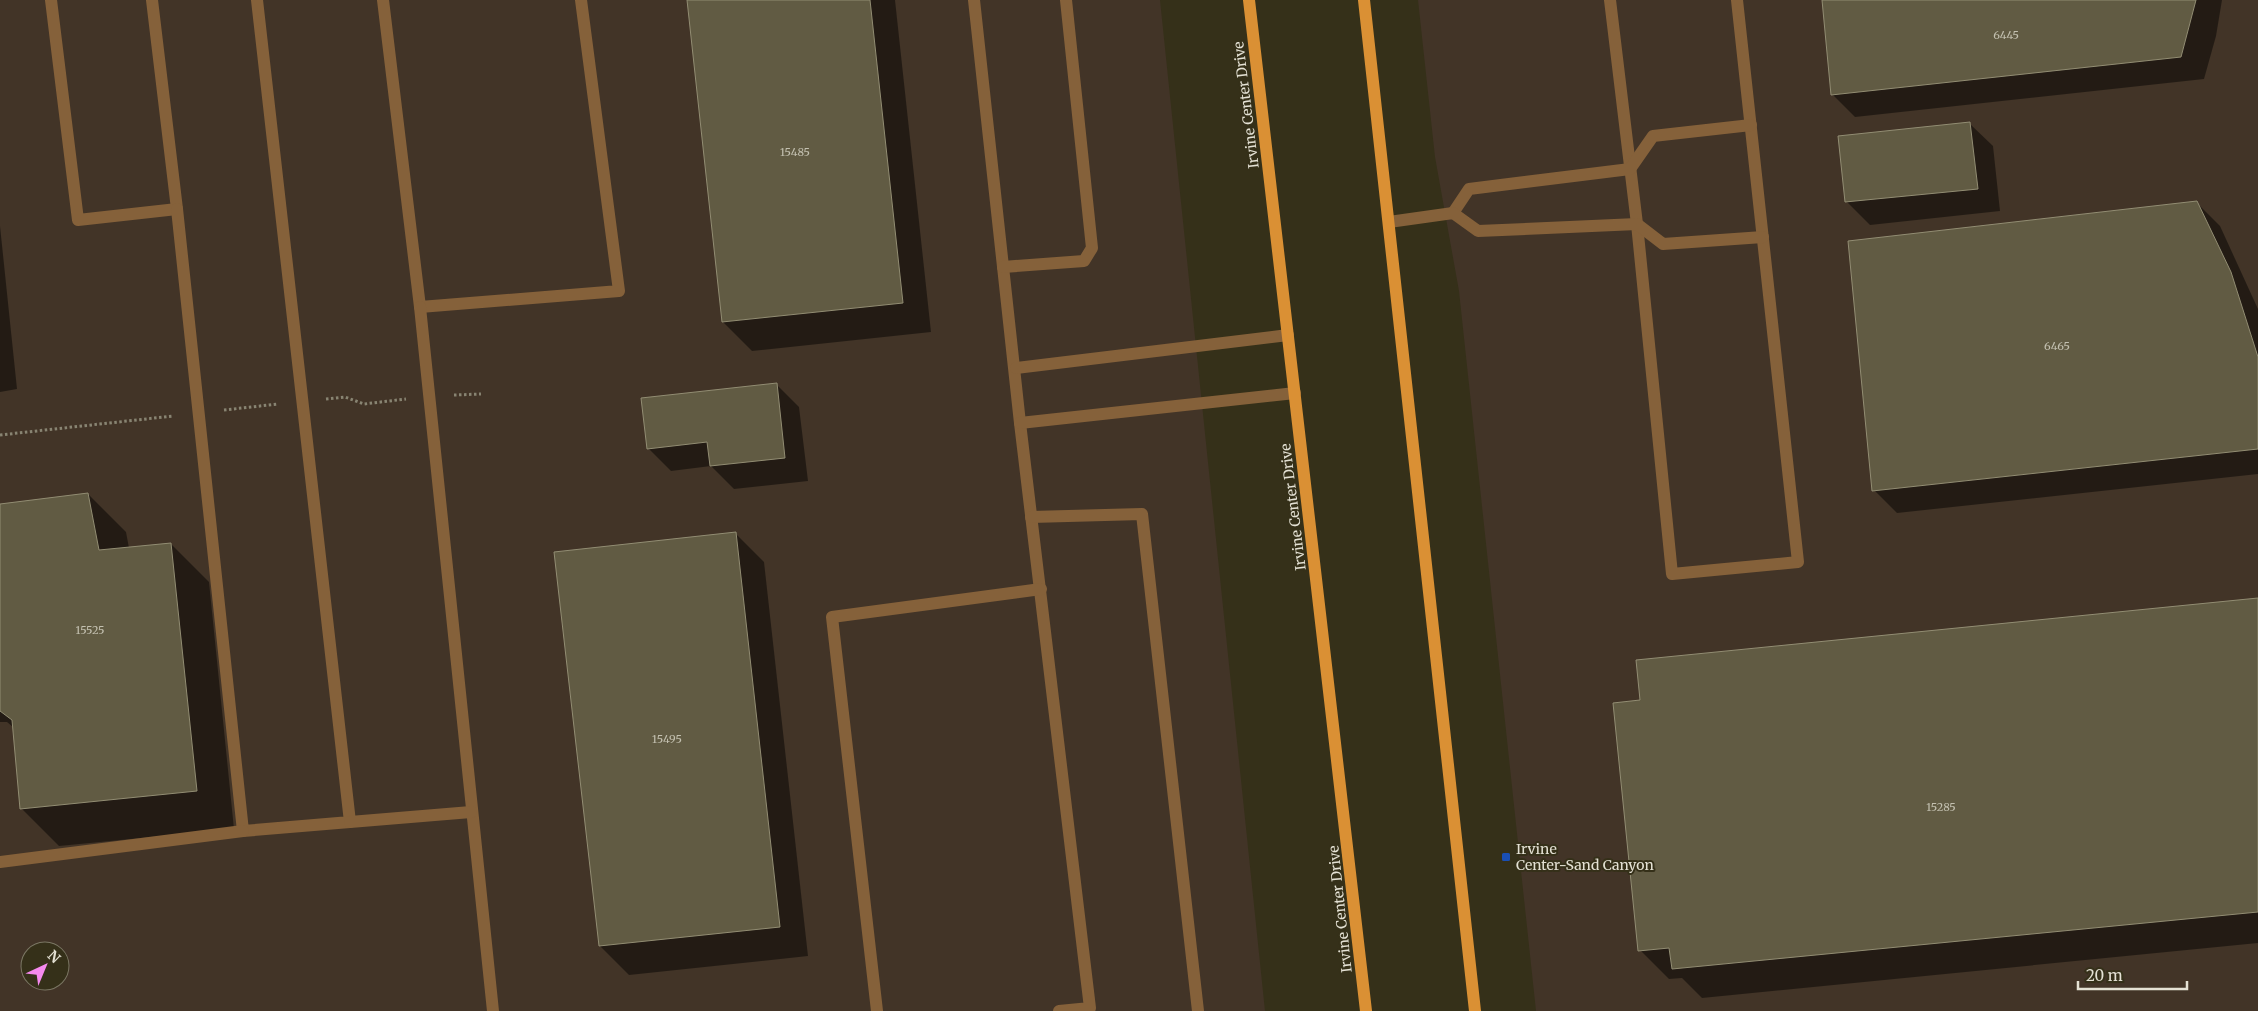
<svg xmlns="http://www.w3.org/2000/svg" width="2258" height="1011" viewBox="0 0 2258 1011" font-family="Merriweather,serif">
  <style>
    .commercial { fill: #423427; fill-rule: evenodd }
    .shadow { fill: #0007 }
    .building { fill: #615b43; stroke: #928d73 }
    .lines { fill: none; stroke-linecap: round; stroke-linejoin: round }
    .path { stroke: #888472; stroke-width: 3; stroke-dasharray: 2.5 2.5; stroke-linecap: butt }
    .minor { stroke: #85613a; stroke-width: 12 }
    .major { stroke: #da9034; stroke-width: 12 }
    .transit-dot { fill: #1a4fb4; stroke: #353019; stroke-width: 2 }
    .labels { text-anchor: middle; stroke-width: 4; stroke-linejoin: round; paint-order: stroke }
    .number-label { font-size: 11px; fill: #c3c0b0 }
    .street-label { font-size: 14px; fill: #e4e1d4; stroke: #353019 }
    .poi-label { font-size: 14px; fill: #e4e1d4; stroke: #353019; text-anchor: start }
  </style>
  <rect width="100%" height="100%" fill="#353019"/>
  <g class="commercial">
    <path d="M0,0H1160L1265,1011H0ZM30,951H60V981H30Z"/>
    <path d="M1418,0H2258V1011H1536L1459,291L1435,157Z"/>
  </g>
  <g class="shadow">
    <path d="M688,0H895L931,332L752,351L723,322Z"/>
    <path d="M1823,0H2222L2216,36L2204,79L1855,117L1832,94Z"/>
    <path d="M1970,124L1993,146L2000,211L1870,225L1847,202L1840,137Z"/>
    <path d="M2197,203L2220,226L2258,309V474L1897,513L1874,490Z"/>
    <path d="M0,226L17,389L0,392Z"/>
    <path d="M776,384L799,407L808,481L734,489L711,466L671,471L648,448Z"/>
    <path d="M88,494L126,532L129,548L171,544L209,582L234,829L59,846L21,808L13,727L7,722H0V505Z"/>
    <path d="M735,533L764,562L808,956L629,975L600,946Z"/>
    <path d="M2258,600V943L1702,998L1682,978L1669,979L1640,950L1642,702Z"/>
  </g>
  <g class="building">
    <path d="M687,0H870L903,303L722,322Z"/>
    <path d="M1822,0H2196L2181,57L1831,95Z"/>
    <path d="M1970,122L1978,189L1845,202L1838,136Z"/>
    <path d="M2197,201L2231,272L2258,357V449L1872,491L1848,241Z"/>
    <path d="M777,383L785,458L710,466L707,442L647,449L641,398Z"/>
    <path d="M88,493L99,550L171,543L197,791L20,809L12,720L0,711V504Z"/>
    <path d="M736,532L780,927L599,946L554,552Z"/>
    <path d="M2258,598V912L1672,969L1669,948L1638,951L1613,703L1640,700L1636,660Z"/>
  </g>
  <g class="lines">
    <g class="path">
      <path d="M454,395L481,394"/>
      <path d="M326,399L345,397L364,404L406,399"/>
      <path d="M224,410L278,404"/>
      <path d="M0,435L173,416"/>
    </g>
    <g class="minor">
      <path d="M51,0L78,220L177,209L152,0"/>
      <path d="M383,0L420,307L619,291L581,0"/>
      <path d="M974,0L1020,423L1090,1008L1059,1011"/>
      <path d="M1610,0L1637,224L1672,574L1798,562L1737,0"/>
      <path d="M177,209L243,831L350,822L257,0"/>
      <path d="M1453,213L1469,189L1630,169L1653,136L1751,125"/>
      <path d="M1389,222L1453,213L1478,231L1637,224L1663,244L1763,237"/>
      <path d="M1003,267L1084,261L1092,248L1066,0"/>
      <path d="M420,307L493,1011"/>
      <path d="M1016,368L1288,335"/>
      <path d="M1020,423L1295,393"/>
      <path d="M1031,517L1142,514L1198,1011"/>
      <path d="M350,822L471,812"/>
      <path d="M0,862L243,831"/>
      <path d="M877,1011L832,617L1041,589"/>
    </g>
    <g class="major">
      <path d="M1249,0L1366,1011"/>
      <path d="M1364,0L1475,1011"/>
    </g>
  </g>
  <rect class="transit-dot" x="1501" y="852" width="10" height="10" rx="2.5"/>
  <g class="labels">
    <g class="number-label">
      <text x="2006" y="39">6445</text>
      <text x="795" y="156">15485</text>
      <text x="2057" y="350">6465</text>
      <text x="90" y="634">15525</text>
      <text x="667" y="743">15495</text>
      <text x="1941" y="811">15285</text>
    </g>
    <g class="street-label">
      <text transform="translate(1246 105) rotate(-97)" y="5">Irvine Center Drive</text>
      <text transform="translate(1293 507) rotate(-97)" y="5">Irvine Center Drive</text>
      <text transform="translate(1340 909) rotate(-96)" y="5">Irvine Center Drive</text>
    </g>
    <g class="poi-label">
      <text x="1516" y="854">Irvine<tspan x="1516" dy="16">Center-Sand Canyon</tspan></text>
    </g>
  </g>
  <g transform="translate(45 966) rotate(44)"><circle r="24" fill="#353019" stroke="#7b7764"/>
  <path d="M0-4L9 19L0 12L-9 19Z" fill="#f589ee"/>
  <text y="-8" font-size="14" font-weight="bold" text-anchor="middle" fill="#e4e1d4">N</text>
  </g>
  <path d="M2078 981v8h109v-8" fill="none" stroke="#e4e1d4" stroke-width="2.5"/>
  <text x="2086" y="981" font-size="15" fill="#e4e1d4" stroke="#353019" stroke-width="4" paint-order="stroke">20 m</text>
</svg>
